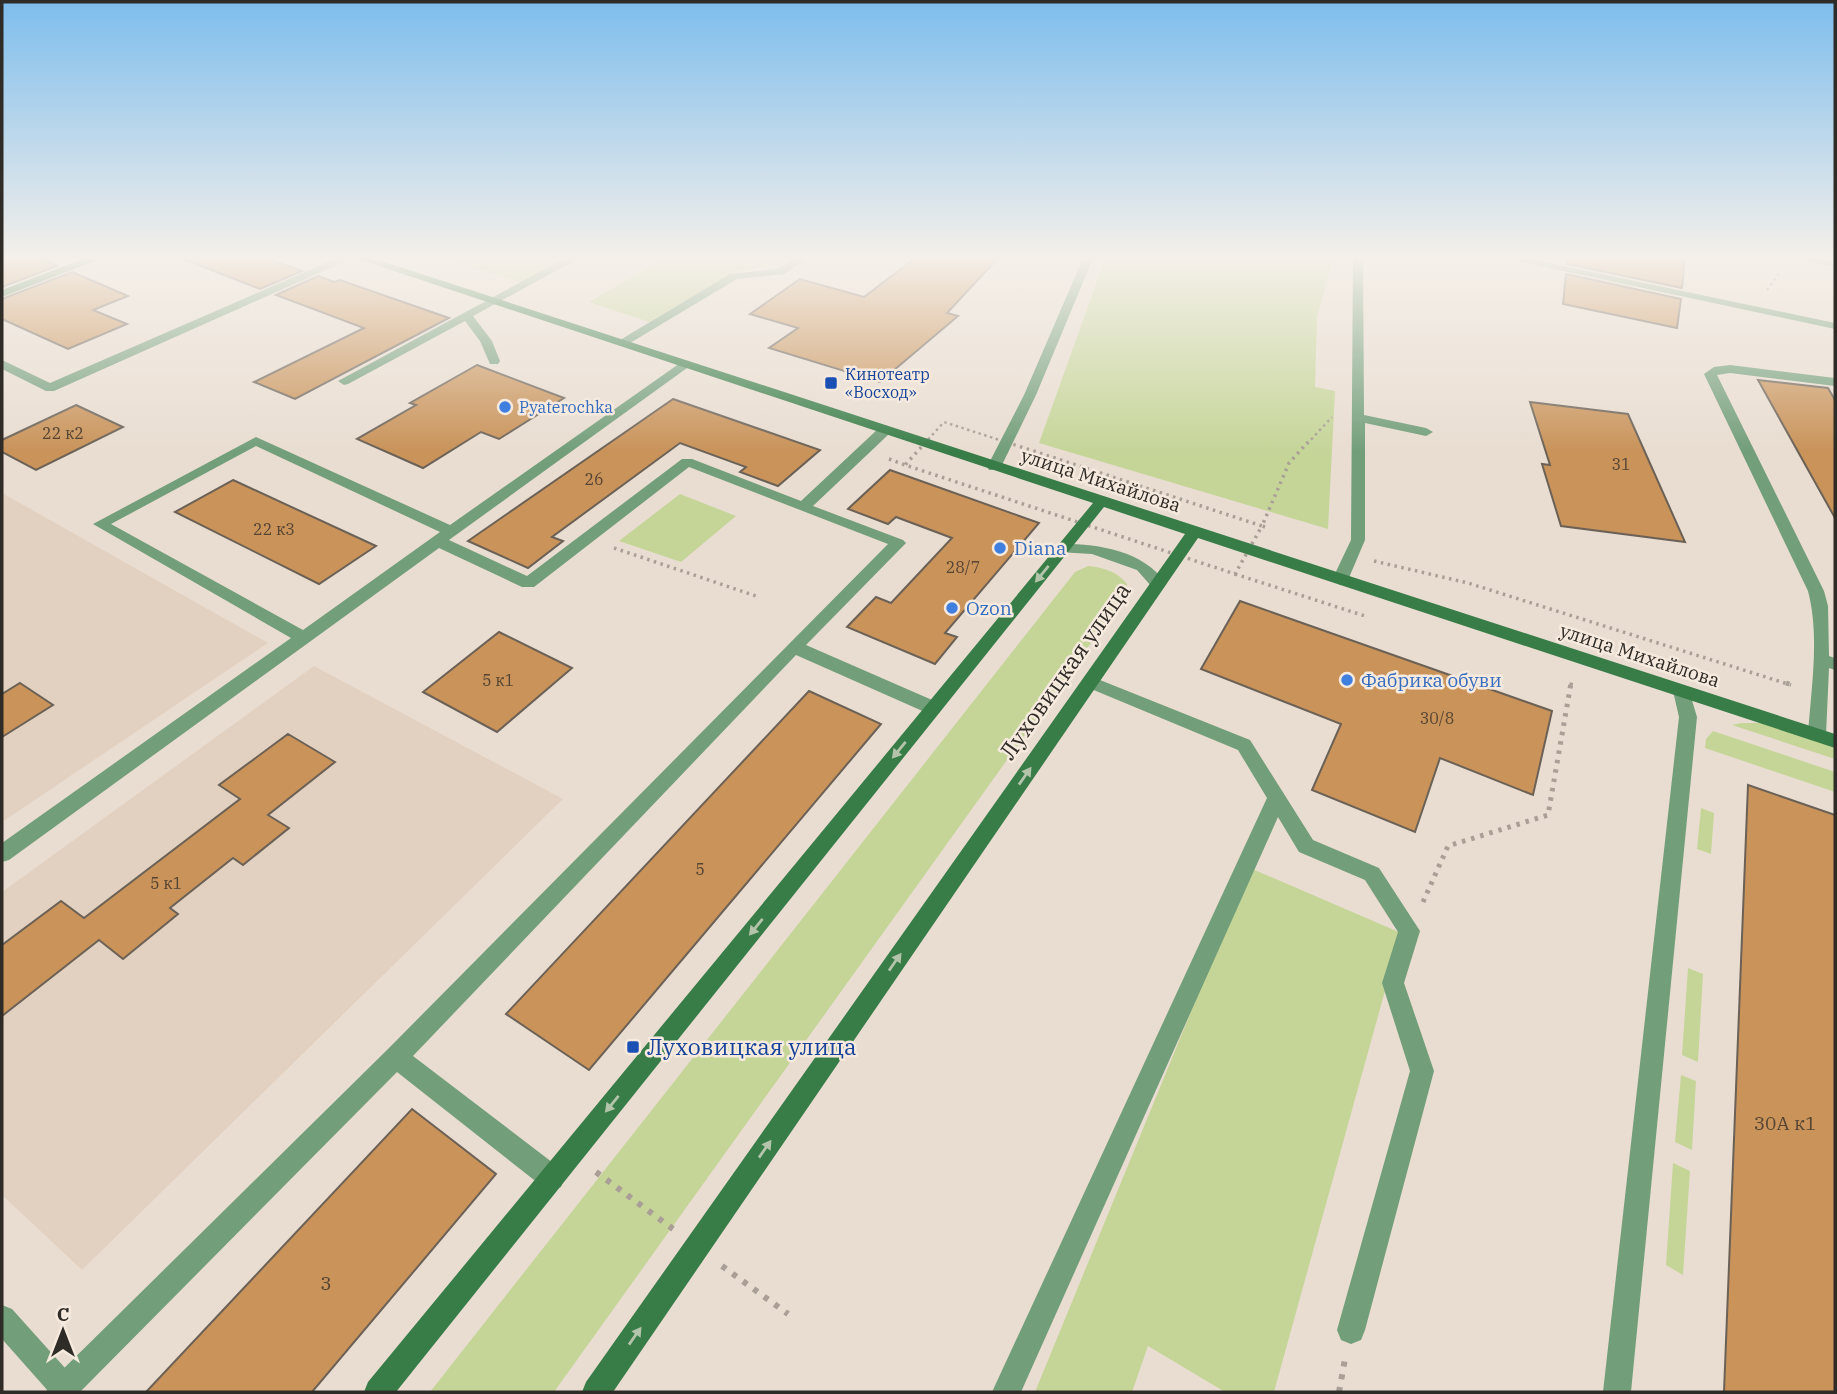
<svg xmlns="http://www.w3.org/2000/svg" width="1837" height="1394" viewBox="0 0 1837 1394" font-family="'IBM Plex Serif',serif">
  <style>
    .built { fill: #e2d1c0 }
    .green { fill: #c5d598 }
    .building { fill: #c9935a; stroke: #6b6156; stroke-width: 2 }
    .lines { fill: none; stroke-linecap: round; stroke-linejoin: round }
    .path-far3 { stroke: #a99f96; stroke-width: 2.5; stroke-dasharray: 2.5 3.5; stroke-linecap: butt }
    .path-far2 { stroke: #a99f96; stroke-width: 3.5; stroke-dasharray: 2.5 4.5; stroke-linecap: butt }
    .path-far1 { stroke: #a99f96; stroke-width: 5; stroke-dasharray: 3.5 6; stroke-linecap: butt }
    .path { stroke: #a99f96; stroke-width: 6; stroke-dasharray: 5 8; stroke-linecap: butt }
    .lane { fill: #729e7a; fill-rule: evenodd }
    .street { fill: #729e7a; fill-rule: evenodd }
    .secondary { fill: #387d48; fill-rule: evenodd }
    .oneway { fill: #b4c4aa }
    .transit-dot { fill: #1a4fb4; stroke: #f6eade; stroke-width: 2.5 }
    .shop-dot { fill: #3f7fe0; stroke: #f6eade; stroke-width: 2.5 }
    .labels { text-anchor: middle; stroke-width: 5; stroke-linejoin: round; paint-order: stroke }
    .far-transit-label { font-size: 16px; fill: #164399; stroke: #f6eade; text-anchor: start }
    .far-shop-label { font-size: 16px; fill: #366cbe; stroke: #f6eade; text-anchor: start }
    .number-label { font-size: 16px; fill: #564533 }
    .street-label { font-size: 19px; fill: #2f2b26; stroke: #f6eade }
    .shop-label { font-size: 19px; fill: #366cbe; stroke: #f6eade; text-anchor: start }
    .near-number-label { font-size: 19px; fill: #564533 }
    .near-street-label { font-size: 23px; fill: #2f2b26; stroke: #f6eade }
    .near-transit-label { font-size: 23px; fill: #164399; stroke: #f6eade; text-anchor: start }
  </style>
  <rect width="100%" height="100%" fill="#e9ddd1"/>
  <g class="built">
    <path d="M2,493L268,643L2,822Z"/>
    <path d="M314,666L563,799L82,1270L2,1195V892Z"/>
  </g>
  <g class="green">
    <path d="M459,256H567L521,282L449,261Z"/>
    <path d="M669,256H793L779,265L735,272L649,322L589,302Z"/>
    <path d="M1106,256H1334L1317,317L1315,387L1335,391L1328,529L1039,443Z"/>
    <path d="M680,494L736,516L681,562L619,541Z"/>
    <path d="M1088,566C1105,568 1116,571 1127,584L1126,594L554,1392H430L1075,572Z"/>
    <path d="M1741,723H1762L1835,747V759L1732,725Z"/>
    <path d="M1713,731L1835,772V792L1705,748L1706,739Z"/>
    <path d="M1701,808L1714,813L1711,854L1697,849Z"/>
    <path d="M1250,868L1401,933L1274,1392H1225L1148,1346L1132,1392H1035Z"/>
    <path d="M1688,968L1703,974L1698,1062L1682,1055Z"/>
    <path d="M1681,1075L1696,1081L1692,1150L1675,1142Z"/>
    <path d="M1673,1163L1690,1171L1683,1275L1666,1265Z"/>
  </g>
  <g class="building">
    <path d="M2,256H35L57,266L2,287Z"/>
    <path d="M183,256H262L302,271L260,289L183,259Z"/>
    <path d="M918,256H1000L947,313L958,316L880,382L769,348L798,328L750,314L800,279L864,297Z"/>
    <path d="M1568,256H1685L1682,288L1567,264Z"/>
    <path d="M72,272L128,296L93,310L127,324L68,349L2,319V299Z"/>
    <path d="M1566,274L1681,299L1677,328L1563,304Z"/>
    <path d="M318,276L334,282L340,280L449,318L295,399L254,382L364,328L276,295Z"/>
    <path d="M477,365L564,398L499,439L481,432L423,468L357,439L416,405L410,403Z"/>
    <path d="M1758,380L1828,388L1835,400V518Z"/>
    <path d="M673,399L820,450L778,486L740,472L746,467L680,443L552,537L563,541L528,568L468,541Z"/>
    <path d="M1530,402L1628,414L1685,542L1561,526L1542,464L1550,465Z"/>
    <path d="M76,405L123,427L36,470L2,452V440Z"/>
    <path d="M890,470L1039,523L945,633L957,637L935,664L847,627L876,597L891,603L952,538L896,517L888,524L848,509Z"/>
    <path d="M233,480L376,546L319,584L175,512Z"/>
    <path d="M1240,601L1552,711L1533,795L1440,758L1415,832L1312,790L1341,724L1201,669Z"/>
    <path d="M499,632L572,668L497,732L423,692Z"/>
    <path d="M20,683L53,705L2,737V694Z"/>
    <path d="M809,691L881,724L589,1070L506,1014Z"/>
    <path d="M288,734L335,762L268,815L289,828L243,865L233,858L170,908L178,914L123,959L99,940L2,1016V945L61,901L84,918L240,799L219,785Z"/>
    <path d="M1748,785L1835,815V1392H1724Z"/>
    <path d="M412,1109L496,1174L312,1392H146Z"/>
  </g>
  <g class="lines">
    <g class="path-far3">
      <path d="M1767,290L1780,272"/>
      <path d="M924,444L944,422L1012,444"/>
      <path d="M1307,444L1332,417"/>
    </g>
    <g class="path-far2">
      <path d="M926,442L905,465L1235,574L1262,526L1006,442"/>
      <path d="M889,459L905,465"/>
      <path d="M1265,527L1262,526L1289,463L1308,442"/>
      <path d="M614,548L756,596"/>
      <path d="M1374,561L1468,583L1791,685"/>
      <path d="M1235,574L1368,617"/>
      <path d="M1571,685L1572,680"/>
    </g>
    <g class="path-far1">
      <path d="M1786,683L1795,686"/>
      <path d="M1423,902L1448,846L1548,815L1571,683"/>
    </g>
    <g class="path">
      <path d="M596,1172L673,1229"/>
      <path d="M722,1266L788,1314"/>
      <path d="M1339,1392L1345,1359"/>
    </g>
    <g class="lane">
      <path d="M342,256H357L54,391H46L2,369V360L50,383Z"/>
      <path d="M569,256H583L473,316L492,341L500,361L498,364H490L480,341L465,321L348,384L344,385L338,381Z"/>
      <path d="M798,256H811L784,274L737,279L625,346L615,343L730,274L777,269Z"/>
      <path d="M1353,256H1363L1364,415L1426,428L1433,432L1426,436L1365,423V540L1348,580L1340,585L1332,580L1351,540Z"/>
      <path d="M1494,256H1516L1835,323V329Z"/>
      <path d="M1787,256H1812L1835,261V267Z"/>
      <path d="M683,361L689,365L687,368L449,540L527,576L682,459H692L801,501L879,428H889V434L813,506L903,540L906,543L806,645L939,703L942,708L939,713H927L796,655L413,1056L561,1169L565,1178L561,1187L552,1191L543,1187L397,1072L80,1392H46L50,1382L388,1049L888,544L689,467L534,587H522L439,548L9,860L2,862V843L291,638L93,524L256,437L450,525ZM256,446L440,532L303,630L111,524Z"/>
      <path d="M1730,365L1835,378V386L1730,373L1717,375L1824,591L1828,606L1829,656L1835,658V670L1829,668L1826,735L1823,740H1811L1808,735C1811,689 1820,636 1808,591L1704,374L1714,367Z"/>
      <path d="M1090,676L1250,740L1313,840L1379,868L1420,931L1404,983L1434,1071L1365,1330L1361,1340L1351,1344L1341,1340L1337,1330L1410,1071L1382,983L1398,932L1365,880L1299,852L1278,817L1021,1392H992L1267,798L1238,750L1084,686L1081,682L1084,678Z"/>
      <path d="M1682,685L1688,687L1697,717L1631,1392H1603L1679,717L1673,691L1676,687Z"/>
    </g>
    <g class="street">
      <path d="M1084,256H1094L1036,395L1001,467L999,470H989L987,467L1024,395Z"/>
      <path d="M1063,544C1100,544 1143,551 1166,583L1158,588L1152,587L1137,570L1092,554L1058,552L1055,549Z"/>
      <path d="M2,1305L12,1309L74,1378L78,1388L77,1392H49L2,1339Z"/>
    </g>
    <g class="secondary">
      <path d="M91,256H107L2,297V290Z"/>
      <path d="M349,256H366L1835,734V748L1198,538L613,1392H582L586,1382L1185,534L1104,507L396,1392H364L368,1382L1093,503Z"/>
    </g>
  </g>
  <defs><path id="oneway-solid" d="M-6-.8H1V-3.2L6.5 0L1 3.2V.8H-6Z" transform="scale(1.75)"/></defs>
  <g class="oneway">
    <use href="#oneway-solid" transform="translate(1042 574) rotate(129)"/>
    <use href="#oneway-solid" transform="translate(899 750) rotate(129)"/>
    <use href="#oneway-solid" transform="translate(1025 776) rotate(-55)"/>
    <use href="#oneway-solid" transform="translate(756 927) rotate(129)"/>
    <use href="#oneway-solid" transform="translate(895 962) rotate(-55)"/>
    <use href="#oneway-solid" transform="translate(612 1104) rotate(129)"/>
    <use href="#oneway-solid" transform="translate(765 1149) rotate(-55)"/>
    <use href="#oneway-solid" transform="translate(635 1336) rotate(-55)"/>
  </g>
  <linearGradient id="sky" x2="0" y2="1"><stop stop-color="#7dbded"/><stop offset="0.57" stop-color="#f5f0ea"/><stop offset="1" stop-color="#f5f0ea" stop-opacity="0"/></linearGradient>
  <rect width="1837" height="452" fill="url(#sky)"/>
  <g class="transit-dot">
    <rect x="824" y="376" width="14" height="14" rx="3.5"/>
    <rect x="626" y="1040" width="14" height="14" rx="3.5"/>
  </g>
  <g class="shop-dot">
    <circle cx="505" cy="407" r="7"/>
    <circle cx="1000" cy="548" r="7"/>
    <circle cx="952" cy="608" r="7"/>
    <circle cx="1347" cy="680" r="7"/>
  </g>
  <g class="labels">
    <g class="far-transit-label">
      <text x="845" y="380">Кинотеатр<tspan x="845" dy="18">«Восход»</tspan></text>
    </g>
    <g class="far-shop-label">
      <text x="519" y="413">Pyaterochka</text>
    </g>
    <g class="number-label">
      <text x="63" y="439">22 к2</text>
      <text x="1621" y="470">31</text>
      <text x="594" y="485">26</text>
      <text x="274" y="535">22 к3</text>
      <text x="963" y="573">28/7</text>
      <text x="498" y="686">5 к1</text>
      <text x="1437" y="724">30/8</text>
      <text x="700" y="875">5</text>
      <text x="166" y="889">5 к1</text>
    </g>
    <g class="street-label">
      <text transform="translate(1101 480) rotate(18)" y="7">улица Михайлова</text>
      <text transform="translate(1640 655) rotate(18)" y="7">улица Михайлова</text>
    </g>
    <g class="shop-label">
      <text x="1014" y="555">Diana</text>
      <text x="966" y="615">Ozon</text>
      <text x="1361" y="687">Фабрика обуви</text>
    </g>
    <g class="near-number-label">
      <text x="1785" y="1130">30А к1</text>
      <text x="326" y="1290">3</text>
    </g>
    <g class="near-street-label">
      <text transform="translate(1065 671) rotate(-55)" y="8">Луховицкая улица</text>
    </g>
    <g class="near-transit-label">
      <text x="647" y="1055">Луховицкая улица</text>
    </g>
  </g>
  <rect width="1837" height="1394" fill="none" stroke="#2f2b26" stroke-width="7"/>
  <g transform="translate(63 1331)" stroke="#f6eade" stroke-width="5" paint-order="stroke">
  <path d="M0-5L12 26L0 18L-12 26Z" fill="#2f2b26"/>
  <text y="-10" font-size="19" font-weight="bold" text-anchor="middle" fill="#2f2b26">С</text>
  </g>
</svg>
